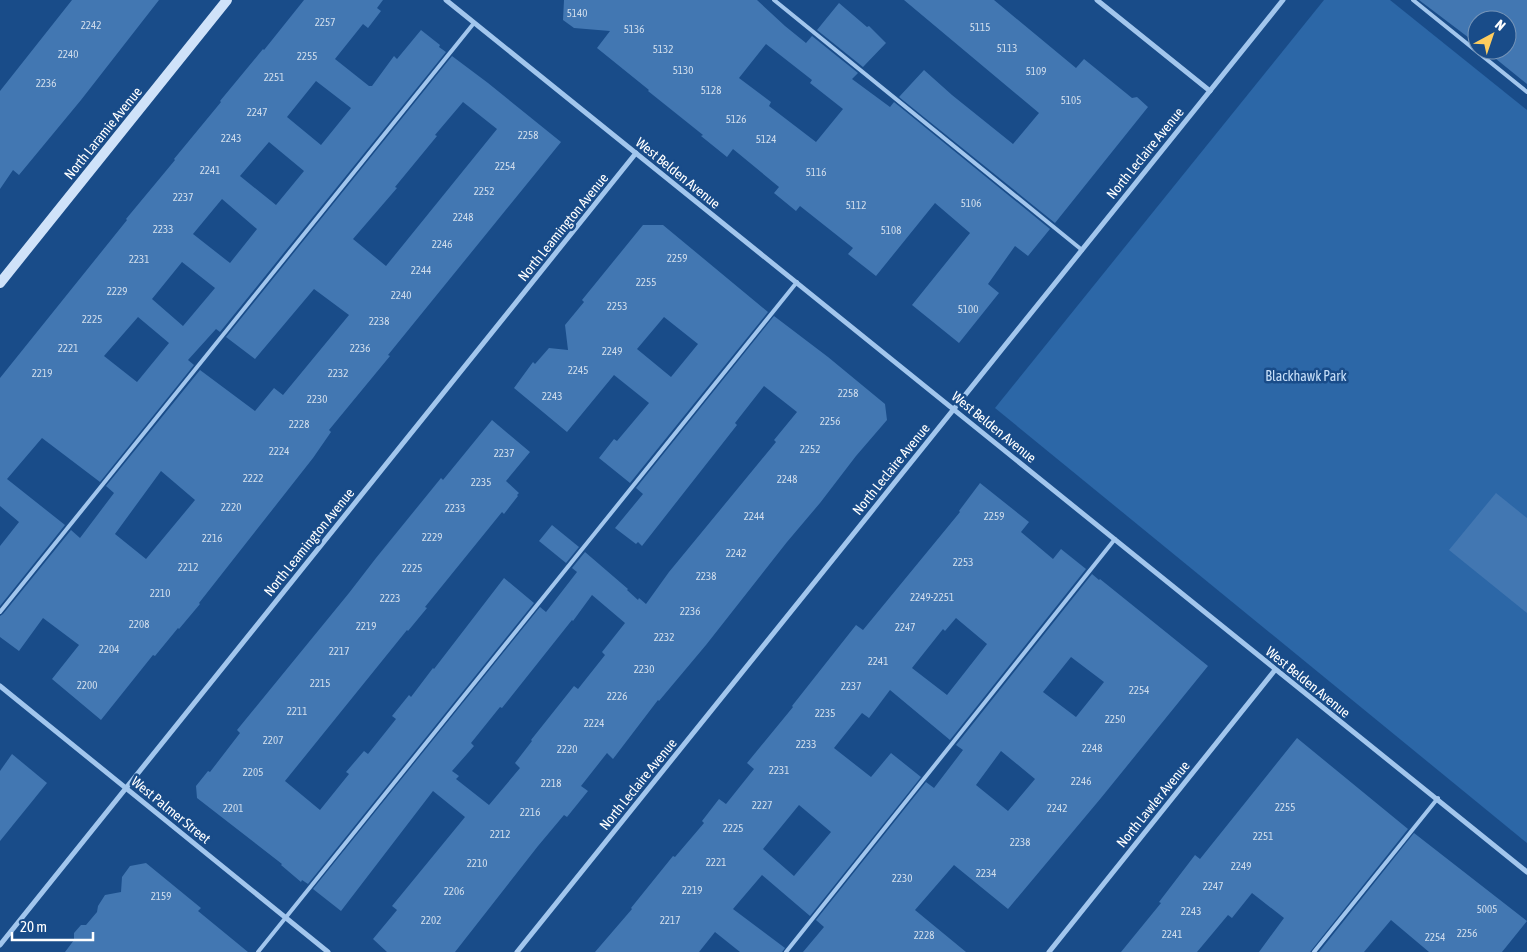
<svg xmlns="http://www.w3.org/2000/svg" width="1527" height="952" viewBox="0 0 1527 952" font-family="'Asap Condensed',sans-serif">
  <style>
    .green { fill: #2c67a7 }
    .building { fill: #4277b2; fill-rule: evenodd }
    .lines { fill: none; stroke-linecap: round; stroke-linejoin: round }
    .lane { stroke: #a2c6ed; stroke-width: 4 }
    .street { stroke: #a2c6ed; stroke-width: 5 }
    .secondary { stroke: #cfe2f9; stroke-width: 10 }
    .labels { text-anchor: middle; stroke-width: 5; stroke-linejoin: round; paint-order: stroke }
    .number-label { font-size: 11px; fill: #d0ddec }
    .street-label { font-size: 14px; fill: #fff; stroke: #194c89 }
    .park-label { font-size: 14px; fill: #c7dff9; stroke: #194c89 }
  </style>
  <rect width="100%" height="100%" fill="#194c89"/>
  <path class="green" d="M1324,0H1390L1527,110V843L995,408Z"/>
  <g class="building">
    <path d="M72,0H159L81,100L19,175L13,170L0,189V91Z"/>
    <path d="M304,0H383L377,8L381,11L368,28L363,24L335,59L369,86H372L394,56L397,59L421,30L440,45L439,47L446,52L220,332L216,329L188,360L194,365L100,482L42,438L7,479L65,525L0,606V546L19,522L0,506V378L127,220L126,219L175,160L174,159L221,102L220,101L263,49L264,50ZM316,81L351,108L321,145L287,117ZM269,142L304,171L276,205L240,176ZM222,199L257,229L230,263L193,234ZM182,262L215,288L183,326L152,299ZM138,317L169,343L137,382L104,356Z"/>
    <path d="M564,0H757L785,26L806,43L812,36L858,73L852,79L890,107L894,102L1050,229L1028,256L1015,246L988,284L999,293L959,343L912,305L970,233L935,203L876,276L848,254L853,248L800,206L796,211L774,193L779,187L733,149L727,157L701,136L703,135L648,91L649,90L597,48L610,31L574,28L563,20ZM766,44L812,80L810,83L843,109L816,142L769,106L771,102L739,78Z"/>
    <path d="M904,0H994L1076,68L1084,59L1132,98L1137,97L1148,107L1055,223L899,97L924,70L952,95L1013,144L1039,113Z"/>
    <path d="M1419,0H1527V84L1485,50H1507V20H1477V44Z"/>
    <path d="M839,3L867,27L869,26L886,43L863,67L817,30Z"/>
    <path d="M452,56L488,83L561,142L388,355L390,356L329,430L331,432L313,458L199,603L200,604L179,629L178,628L155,656L153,655L101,720L52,679L79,645L43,618L19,651L0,637V616L3,614L71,530L80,538L114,493L106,486L200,370L255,411L274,388L283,395L349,315L314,289L255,359L226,337ZM463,102L497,129L386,266L353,239L397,188L395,187L437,136L435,135ZM161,471L195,500L146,559L115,534Z"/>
    <path d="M643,225H663L768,312L630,483L599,458L614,439L617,441L649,403L614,375L567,432L514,388L533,362L535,364L549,348L568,350L565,325L584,302L582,300ZM664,317L698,344L671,377L637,349Z"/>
    <path d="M774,316L828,357L885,404L887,420L856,456L820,503L787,542L706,645L659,701L658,700L613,759L607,753L581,786L588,791L567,817L564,815L538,846L455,952H387L373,939L397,910L392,906L465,817L433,791L341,911L313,889L540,607L546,612L577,572L572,568L585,552L628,589L627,590L638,600L639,598L646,604L669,572L776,442L774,440L797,412L764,386L735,423L737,425L642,546L638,542L636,544L615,528L643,494L636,488ZM592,595L625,623L602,652L605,655L578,689L574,686L531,740L532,741L515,763L520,768L489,805L456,779L459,776L452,771L474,746L471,743L500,707L502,708L572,620L573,621Z"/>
    <path d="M492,420L530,452L506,481L519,493L517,495L518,496L504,514L502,512L425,607L427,608L408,631L407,630L285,781L320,810L349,774L346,772L364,751L368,754L396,719L392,716L409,695L411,697L433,668L434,669L504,578L534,603L308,884L302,880L301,882L281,865L282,864L197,798L196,786L208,771L210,772L240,733L237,730L349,593L376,558L441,478L443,480Z"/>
    <path d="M980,483L1029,522L1021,532L1053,559L1061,549L1086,569L950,740L890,690L869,718L862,713L834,748L871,777L891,753L921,777L810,916L762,875L733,909L785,948L782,952H740L715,932L699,952H595L632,909L631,908L673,856L675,857L704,823L702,821L719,799L726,804L754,769L747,763L793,707L792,706L856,625L863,630L960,512L959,511ZM956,618L987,644L947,695L912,668L943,629L945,631ZM799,805L831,832L794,876L763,849Z"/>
    <path d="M1496,493L1527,518V613L1449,550Z"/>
    <path d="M552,525L579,547L566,563L539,541Z"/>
    <path d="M1092,574L1099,580L1100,579L1208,666L1101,798L1008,909L954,865L915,910L966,952H803L824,927L816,920L926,782L934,788L963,750L956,745ZM1071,657L1104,682L1076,717L1043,692ZM1001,751L1035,779L1008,811L976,785Z"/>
    <path d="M1297,738L1408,829L1310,952H1259L1284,918L1252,893L1232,918L1228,915L1197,952H1121L1161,903L1159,902L1195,855L1200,859Z"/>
    <path d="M12,754L47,783L0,841V771Z"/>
    <path d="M1414,833L1527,921L1502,952H1429L1391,920L1364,952H1319Z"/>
    <path d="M146,863L201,908L198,911L248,952H65L74,940V933L81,925H86L97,912L98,906L105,895L121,892L122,877L130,866Z"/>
  </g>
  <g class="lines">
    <g class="lane">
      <path d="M774,0L1082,250"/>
      <path d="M1413,0L1527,92"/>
      <path d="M0,612L474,23"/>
      <path d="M258,952L797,282"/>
      <path d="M786,952L1115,539"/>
      <path d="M1314,952L1438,798"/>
    </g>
    <g class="street">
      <path d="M446,0L1527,872"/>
      <path d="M1097,0L1210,91"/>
      <path d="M0,686L328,952"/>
      <path d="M0,945L636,153"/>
      <path d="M517,952L1283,0"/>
      <path d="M1049,952L1275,670"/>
    </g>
    <path class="secondary" d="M0,283L227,0"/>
  </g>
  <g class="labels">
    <g class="number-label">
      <text x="577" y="17">5140</text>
      <text x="325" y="26">2257</text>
      <text x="91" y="29">2242</text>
      <text x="980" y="31">5115</text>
      <text x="634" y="33">5136</text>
      <text x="1007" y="52">5113</text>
      <text x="663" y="53">5132</text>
      <text x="68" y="58">2240</text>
      <text x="307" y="60">2255</text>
      <text x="683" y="74">5130</text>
      <text x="1036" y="75">5109</text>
      <text x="274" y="81">2251</text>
      <text x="46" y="87">2236</text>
      <text x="711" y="94">5128</text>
      <text x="1071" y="104">5105</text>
      <text x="257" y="116">2247</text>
      <text x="736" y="123">5126</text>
      <text x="528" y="139">2258</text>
      <text x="231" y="142">2243</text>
      <text x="766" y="143">5124</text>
      <text x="505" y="170">2254</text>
      <text x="210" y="174">2241</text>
      <text x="816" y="176">5116</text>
      <text x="484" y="195">2252</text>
      <text x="183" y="201">2237</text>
      <text x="971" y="207">5106</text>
      <text x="856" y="209">5112</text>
      <text x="463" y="221">2248</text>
      <text x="163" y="233">2233</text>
      <text x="891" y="234">5108</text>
      <text x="442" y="248">2246</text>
      <text x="677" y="262">2259</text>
      <text x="139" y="263">2231</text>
      <text x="421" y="274">2244</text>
      <text x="646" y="286">2255</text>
      <text x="117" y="295">2229</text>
      <text x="401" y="299">2240</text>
      <text x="617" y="310">2253</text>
      <text x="968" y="313">5100</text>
      <text x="92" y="323">2225</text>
      <text x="379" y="325">2238</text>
      <text x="68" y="352">2221</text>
      <text x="360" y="352">2236</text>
      <text x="612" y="355">2249</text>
      <text x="578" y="374">2245</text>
      <text x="42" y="377">2219</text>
      <text x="338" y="377">2232</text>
      <text x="848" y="397">2258</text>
      <text x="552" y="400">2243</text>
      <text x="317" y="403">2230</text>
      <text x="830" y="425">2256</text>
      <text x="299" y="428">2228</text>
      <text x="810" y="453">2252</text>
      <text x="279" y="455">2224</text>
      <text x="504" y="457">2237</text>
      <text x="253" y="482">2222</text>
      <text x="787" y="483">2248</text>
      <text x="481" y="486">2235</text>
      <text x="231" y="511">2220</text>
      <text x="455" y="512">2233</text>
      <text x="754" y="520">2244</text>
      <text x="994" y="520">2259</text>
      <text x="432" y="541">2229</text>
      <text x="212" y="542">2216</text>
      <text x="736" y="557">2242</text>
      <text x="963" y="566">2253</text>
      <text x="188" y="571">2212</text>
      <text x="412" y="572">2225</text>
      <text x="706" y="580">2238</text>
      <text x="160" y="597">2210</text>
      <text x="932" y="601">2249-2251</text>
      <text x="390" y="602">2223</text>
      <text x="690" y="615">2236</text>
      <text x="139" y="628">2208</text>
      <text x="366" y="630">2219</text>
      <text x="905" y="631">2247</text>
      <text x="664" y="641">2232</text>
      <text x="109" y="653">2204</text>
      <text x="339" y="655">2217</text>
      <text x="878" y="665">2241</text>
      <text x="644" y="673">2230</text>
      <text x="320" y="687">2215</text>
      <text x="87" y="689">2200</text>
      <text x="851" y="690">2237</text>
      <text x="1139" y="694">2254</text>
      <text x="617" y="700">2226</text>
      <text x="297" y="715">2211</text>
      <text x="825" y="717">2235</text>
      <text x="1115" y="723">2250</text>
      <text x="594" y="727">2224</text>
      <text x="273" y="744">2207</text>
      <text x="806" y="748">2233</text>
      <text x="1092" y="752">2248</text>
      <text x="567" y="753">2220</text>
      <text x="779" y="774">2231</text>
      <text x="253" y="776">2205</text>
      <text x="1081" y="785">2246</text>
      <text x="551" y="787">2218</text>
      <text x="762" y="809">2227</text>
      <text x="1285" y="811">2255</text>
      <text x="233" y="812">2201</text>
      <text x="1057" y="812">2242</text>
      <text x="530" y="816">2216</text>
      <text x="733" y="832">2225</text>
      <text x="500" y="838">2212</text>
      <text x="1263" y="840">2251</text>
      <text x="1020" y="846">2238</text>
      <text x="716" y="866">2221</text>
      <text x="477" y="867">2210</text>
      <text x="1241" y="870">2249</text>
      <text x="986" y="877">2234</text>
      <text x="902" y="882">2230</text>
      <text x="1213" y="890">2247</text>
      <text x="692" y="894">2219</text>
      <text x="454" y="895">2206</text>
      <text x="161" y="900">2159</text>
      <text x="1487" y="913">5005</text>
      <text x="1191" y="915">2243</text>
      <text x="431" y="924">2202</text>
      <text x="670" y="924">2217</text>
      <text x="1467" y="937">2256</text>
      <text x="1172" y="938">2241</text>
      <text x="924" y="939">2228</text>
      <text x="1435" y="941">2254</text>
    </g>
    <g class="street-label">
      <text transform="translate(103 133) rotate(-51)" y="5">North Laramie Avenue</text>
      <text transform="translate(1145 153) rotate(-51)" y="5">North Leclaire Avenue</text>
      <text transform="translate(678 173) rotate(39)" y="5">West Belden Avenue</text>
      <text transform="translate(563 227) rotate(-51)" y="5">North Leamington Avenue</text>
      <text transform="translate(994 427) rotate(39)" y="5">West Belden Avenue</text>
      <text transform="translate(891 469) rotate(-51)" y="5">North Leclaire Avenue</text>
      <text transform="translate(309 542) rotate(-51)" y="5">North Leamington Avenue</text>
      <text transform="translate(1308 682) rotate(39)" y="5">West Belden Avenue</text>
      <text transform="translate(638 784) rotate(-51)" y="5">North Leclaire Avenue</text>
      <text transform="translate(1153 804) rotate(-51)" y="5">North Lawler Avenue</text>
      <text transform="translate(171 810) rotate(39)" y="5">West Palmer Street</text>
    </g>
    <g class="park-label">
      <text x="1306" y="381">Blackhawk Park</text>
    </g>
  </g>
  <g transform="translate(1492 35) rotate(40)"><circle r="24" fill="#194c89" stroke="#7594b8"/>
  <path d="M0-4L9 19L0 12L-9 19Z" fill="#ffcd5e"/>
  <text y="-8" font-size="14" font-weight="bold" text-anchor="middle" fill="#ffffff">N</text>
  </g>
  <path d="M12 932v8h81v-8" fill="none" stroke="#ffffff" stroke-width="2.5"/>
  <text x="20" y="932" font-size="15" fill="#ffffff" stroke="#194c89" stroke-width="4" paint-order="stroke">20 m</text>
</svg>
